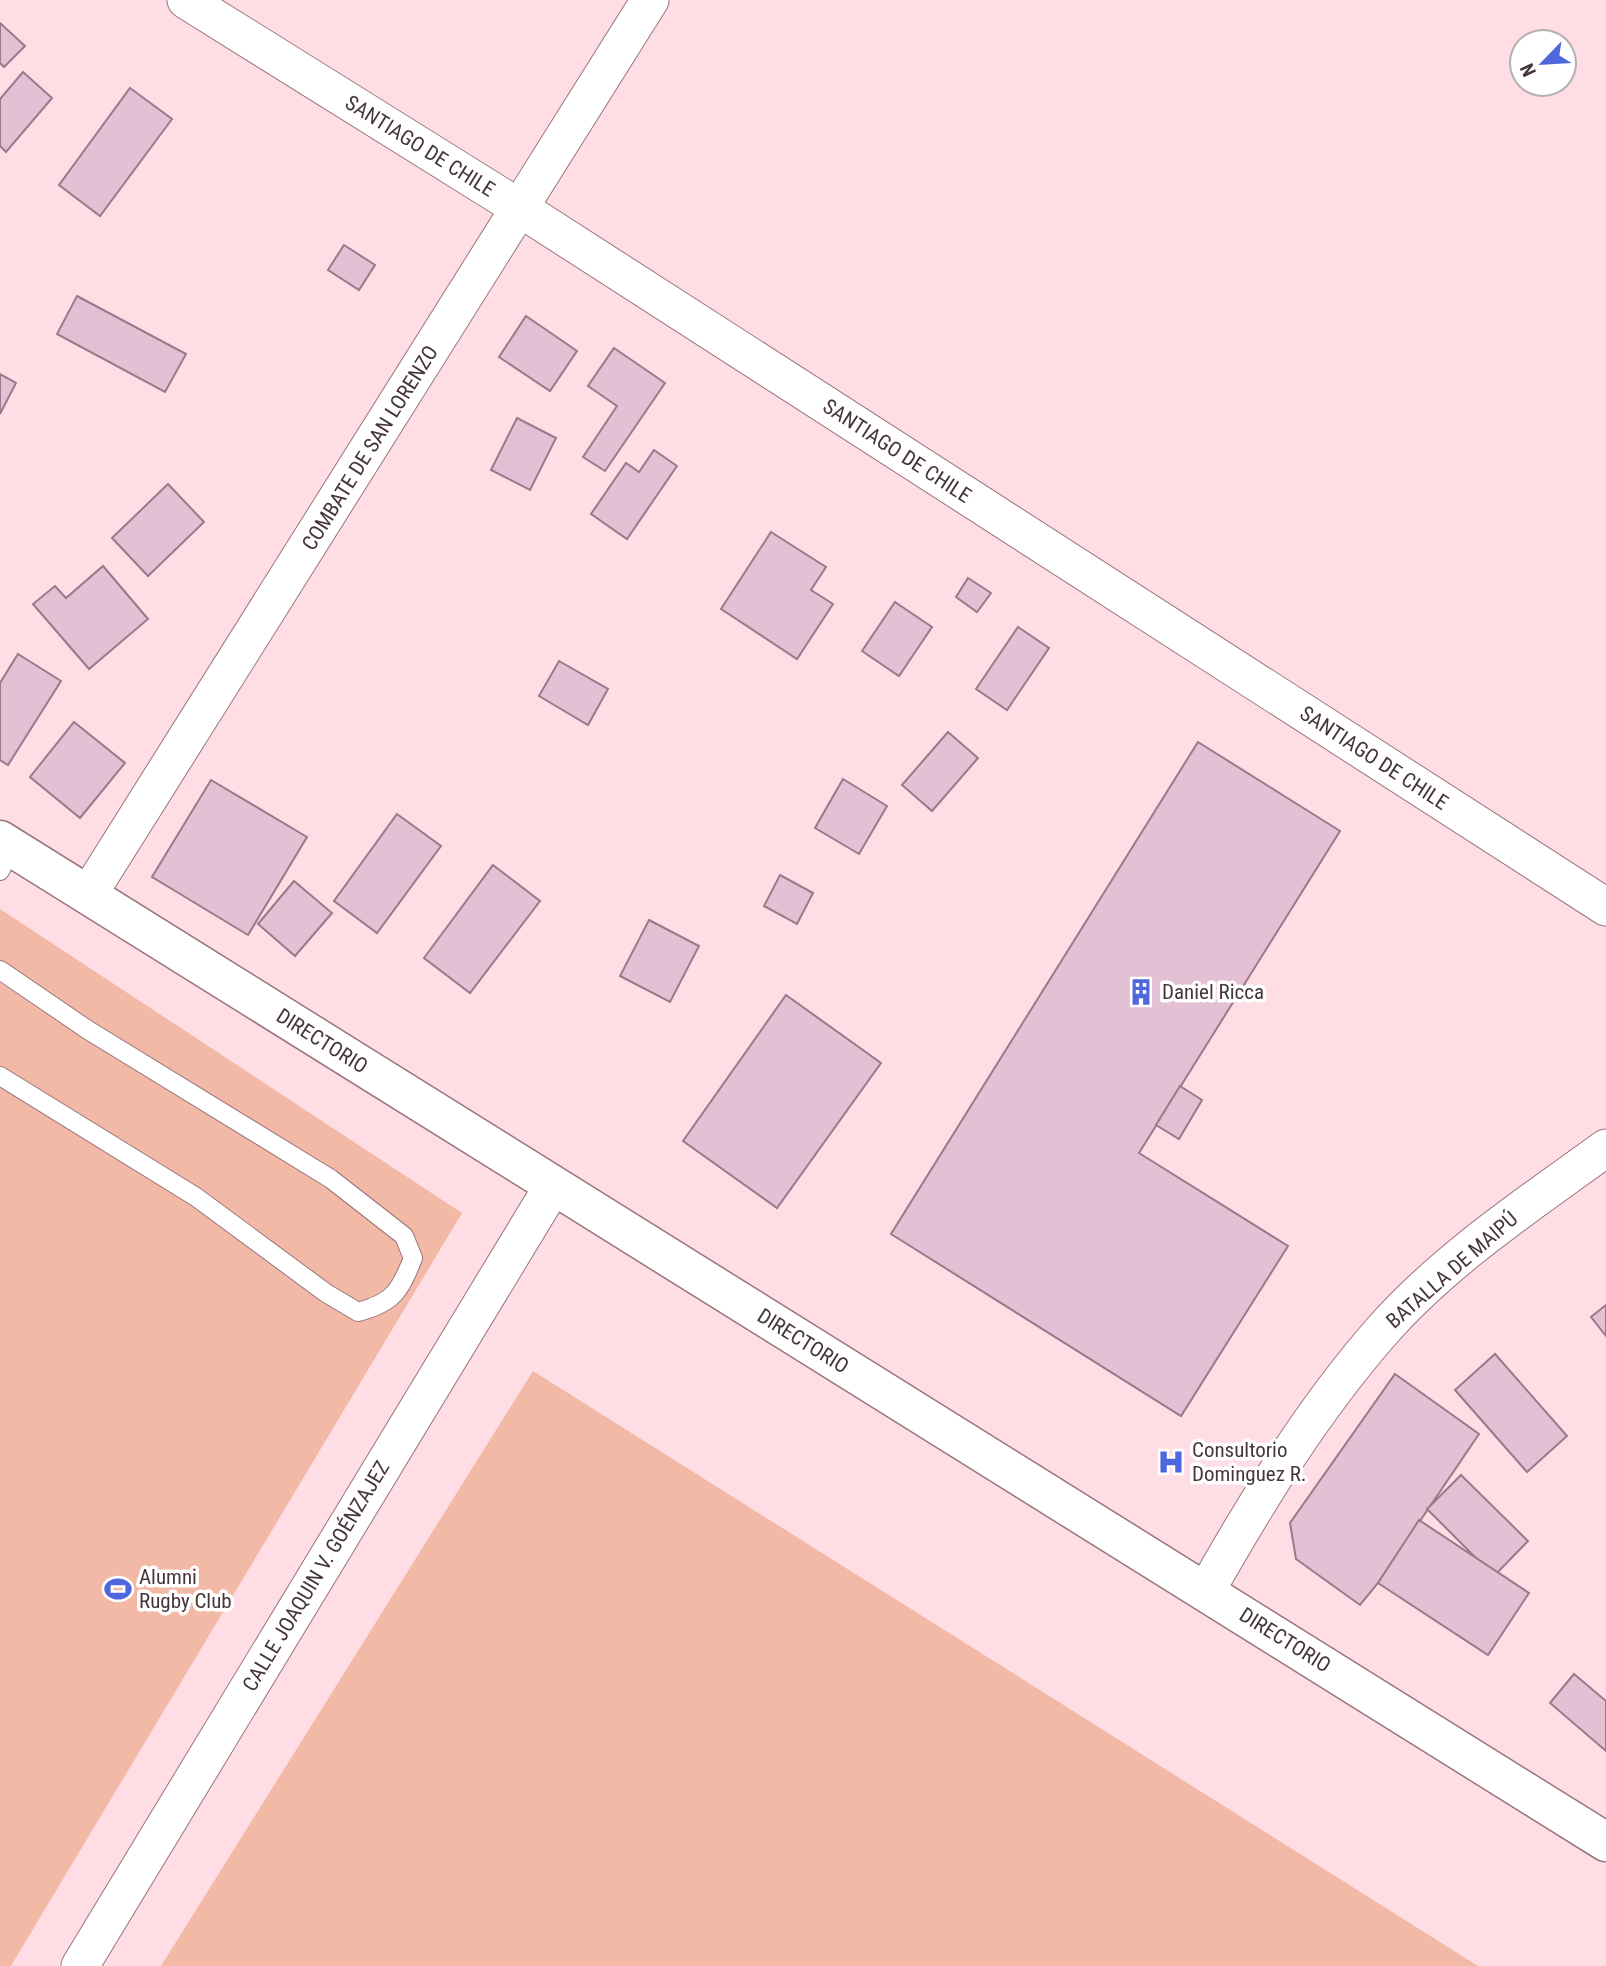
<svg xmlns="http://www.w3.org/2000/svg" width="1606" height="1966" viewBox="0 0 1606 1966" font-family="'Roboto Condensed',sans-serif">
  <style>
    .green { fill: #f2b9a6 }
    .building { fill: #e4c0d4; stroke: #9a798b; stroke-width: 2 }
    .lines { fill: none; stroke-linecap: round; stroke-linejoin: round }
    .lane-casing { stroke: #99747d; stroke-width: 20 }
    .street-casing { stroke: #99747d; stroke-width: 39 }
    .secondary-casing { stroke: #99747d; stroke-width: 41 }
    .lane { stroke: #fff; stroke-width: 18 }
    .street { stroke: #fff; stroke-width: 37 }
    .secondary { stroke: #fff; stroke-width: 38 }
    .labels { text-anchor: middle; stroke-width: 7; stroke-linejoin: round; paint-order: stroke }
    .street-label { font-size: 21px; fill: #46363a; stroke: #fff }
    .poi-label { font-size: 21px; fill: #46363a; stroke: #fff; text-anchor: start }
  </style>
  <rect width="100%" height="100%" fill="#ffdde5"/>
  <g class="green">
    <path d="M0,909L462,1213L11,1966H0Z"/>
    <path d="M533,1371L1478,1966H161Z"/>
  </g>
  <g class="building">
    <path d="M0,23L25,46L4,67L0,63Z"/>
    <path d="M23,72L52,98L6,152L0,146V99Z"/>
    <path d="M130,88L172,119L100,216L59,185Z"/>
    <path d="M344,245L375,265L359,290L328,270Z"/>
    <path d="M77,296L186,354L165,392L57,334Z"/>
    <path d="M526,316L577,351L550,391L499,357Z"/>
    <path d="M614,348L665,383L605,471L583,457L617,406L588,386Z"/>
    <path d="M0,374L16,383L0,414Z"/>
    <path d="M517,418L556,438L530,490L491,470Z"/>
    <path d="M654,450L677,466L627,539L591,514L626,463L639,472Z"/>
    <path d="M168,484L204,522L148,576L112,538Z"/>
    <path d="M771,532L826,567L811,590L833,604L797,659L721,609Z"/>
    <path d="M103,566L148,619L89,669L33,604L55,586L66,598Z"/>
    <path d="M968,578L991,593L977,612L956,597Z"/>
    <path d="M895,602L932,627L899,676L862,651Z"/>
    <path d="M1018,627L1049,648L1007,710L976,689Z"/>
    <path d="M18,654L61,681L8,765L0,760V683Z"/>
    <path d="M559,661L608,689L588,725L539,696Z"/>
    <path d="M74,722L125,763L80,818L30,777Z"/>
    <path d="M948,732L978,758L932,811L902,785Z"/>
    <path d="M1198,742L1340,831L1139,1153L1288,1246L1181,1416L891,1234Z"/>
    <path d="M843,779L887,806L859,854L815,828Z"/>
    <path d="M211,780L307,837L248,935L152,877Z"/>
    <path d="M397,814L441,846L377,933L334,901Z"/>
    <path d="M493,865L540,901L470,993L424,958Z"/>
    <path d="M780,875L813,893L797,924L764,906Z"/>
    <path d="M294,881L332,913L295,956L258,924Z"/>
    <path d="M649,920L699,946L670,1002L620,976Z"/>
    <path d="M786,995L881,1063L777,1208L683,1141Z"/>
    <path d="M1180,1086L1202,1100L1179,1139L1156,1125Z"/>
    <path d="M1606,1305V1336L1591,1317Z"/>
    <path d="M1495,1354L1567,1436L1527,1472L1455,1390Z"/>
    <path d="M1395,1374L1479,1434L1378,1583L1360,1605L1296,1559L1290,1523Z"/>
    <path d="M1461,1475L1528,1541L1494,1576L1427,1509Z"/>
    <path d="M1419,1520L1529,1593L1488,1655L1378,1583Z"/>
    <path d="M1574,1674L1606,1701V1751L1550,1703Z"/>
  </g>
  <g class="lines">
    <defs>
      <g id="lane">
        <path d="M0,871L12,847"/>
        <path d="M0,970L88,1030L331,1179L404,1236L413,1258C400,1291 393,1303 358,1312L326,1293L196,1197L0,1076"/>
      </g>
      <g id="street">
        <path d="M186,0L521,209L1606,907"/>
        <path d="M88,895L650,0"/>
        <path d="M1206,1591C1257,1501 1312,1411 1381,1332C1444,1260 1529,1204 1606,1148"/>
        <path d="M80,1966L553,1186"/>
      </g>
      <path id="secondary" d="M0,840L1606,1842"/>
    </defs>
    <use href="#lane" class="lane-casing"/>
    <use href="#street" class="street-casing"/>
    <use href="#secondary" class="secondary-casing"/>
    <use href="#lane" class="lane"/>
    <use href="#street" class="street"/>
    <use href="#secondary" class="secondary"/>
  </g>
  <defs>
    <symbol id="building-bare" viewBox="-9 -9 18 18"><path d="M-4-6H4V6H1V3H-1V6H-4ZM-2.5-4.3h1.7v1.8h-1.7ZM.8-4.3h1.7v1.8H.8ZM-2.5-1h1.7V.8h-1.7ZM.8-1h1.7V.8H.8Z" fill="#4f67dc" stroke="#fff" stroke-width="2.5" paint-order="stroke"/></symbol>
    <symbol id="hospital-bare" viewBox="-9 -9 18 18"><path d="M-5-5h3v3.5h4V-5h3V5h-3V1.5h-4V5h-3Z" fill="#4f67dc" stroke="#fff" stroke-width="2.5" paint-order="stroke"/></symbol>
    <symbol id="stadium-bare" viewBox="-9 -9 18 18"><path d="M0-5a6.5 5 0 1 0 0 10a6.5 5 0 1 0 0-10ZM-3.5-1.8h7v3.6h-7Z" fill="#4f67dc" stroke="#fff" stroke-width="2.5" paint-order="stroke"/></symbol>
  </defs>
  <g fill-rule="evenodd">
    <use href="#building-bare" x="1122" y="973" width="38" height="38"/>
    <use href="#hospital-bare" x="1152" y="1443" width="38" height="38"/>
    <use href="#stadium-bare" x="99" y="1570" width="38" height="38"/>
  </g>
  <g class="labels">
    <g class="street-label">
      <text transform="translate(420 146) rotate(32)" y="7">SANTIAGO DE CHILE</text>
      <text transform="translate(370 448) rotate(-58)" y="7">COMBATE DE SAN LORENZO</text>
      <text transform="translate(897 451) rotate(33)" y="7">SANTIAGO DE CHILE</text>
      <text transform="translate(1374 758) rotate(33)" y="7">SANTIAGO DE CHILE</text>
      <text transform="translate(322 1041) rotate(32)" y="7">DIRECTORIO</text>
      <text transform="translate(1452 1270) rotate(-41)" y="7">BATALLA DE MAIPÚ</text>
      <text transform="translate(803 1341) rotate(32)" y="7">DIRECTORIO</text>
      <text transform="translate(316 1576) rotate(-59)" y="7">CALLE JOAQUIN V. GOÉNZAJEZ</text>
      <text transform="translate(1285 1640) rotate(32)" y="7">DIRECTORIO</text>
    </g>
    <g class="poi-label">
      <text x="1162" y="999">Daniel Ricca</text>
      <text x="1192" y="1457">Consultorio<tspan x="1192" dy="24">Dominguez R.</tspan></text>
      <text x="139" y="1584">Alumni<tspan x="139" dy="24">Rugby Club</tspan></text>
    </g>
  </g>
  <g transform="translate(1543 63) rotate(245)"><circle r="33" fill="#ffffff" stroke="#b5afb0" stroke-width="2"/>
  <path d="M0-5L12 26L0 18L-12 26Z" fill="#4f67dc"/>
  <text y="-10" font-size="19" font-weight="bold" text-anchor="middle" fill="#46363a">N</text>
  </g>
</svg>
